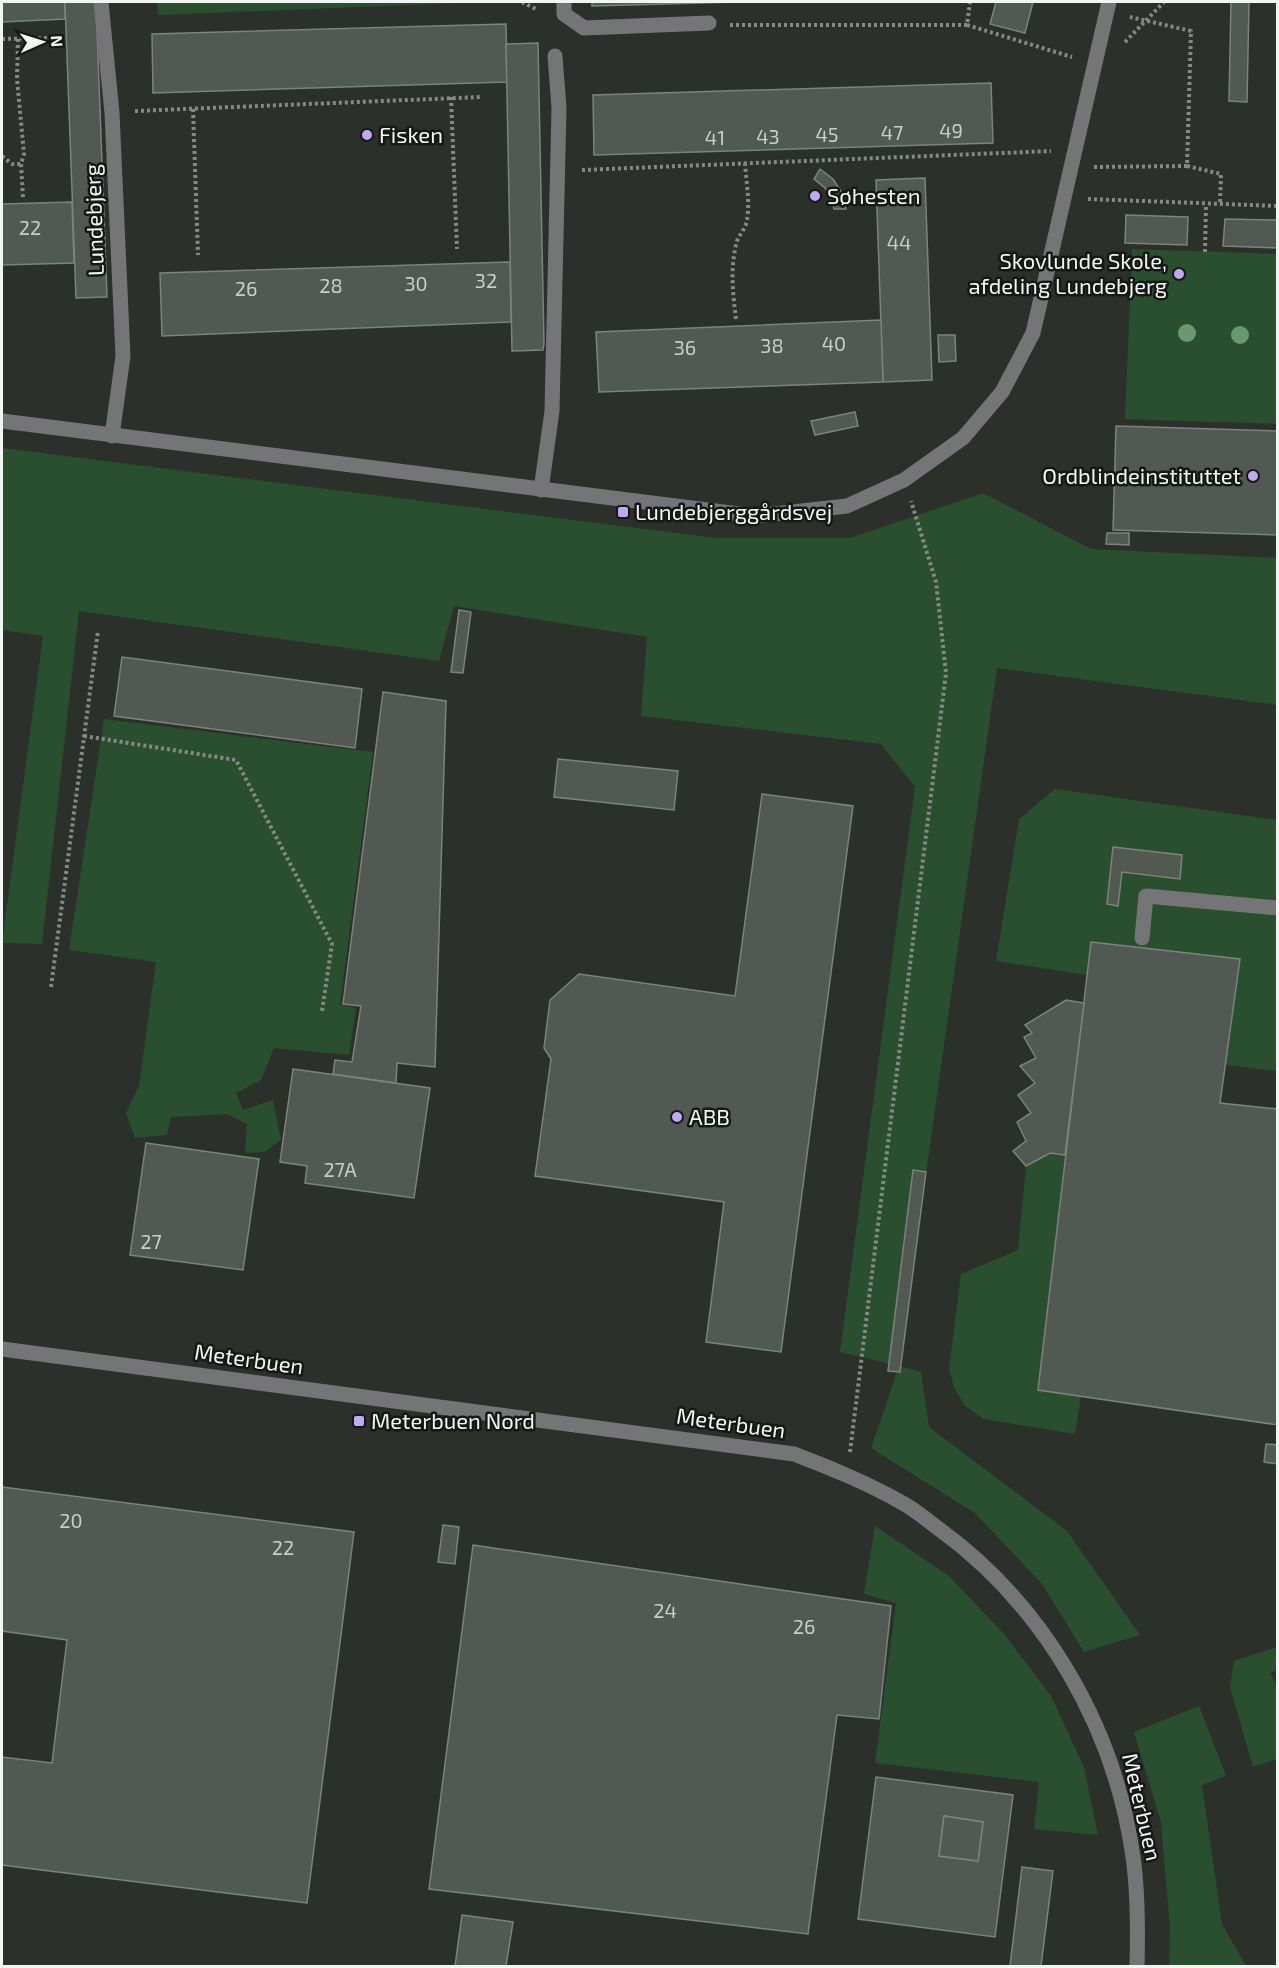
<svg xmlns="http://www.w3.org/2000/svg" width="1279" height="1968" viewBox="0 0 1279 1968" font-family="'Exo 2',sans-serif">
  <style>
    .green { fill: #2a4f2f }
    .building { fill: #525852; stroke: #7c837d; stroke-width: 1.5; fill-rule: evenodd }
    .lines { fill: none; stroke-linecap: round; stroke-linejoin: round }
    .path { stroke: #858985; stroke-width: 4; stroke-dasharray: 3 3; stroke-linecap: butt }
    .minor { stroke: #757578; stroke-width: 15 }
    .tree { fill: #6a9970 }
    .poi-dot { fill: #c0a8f3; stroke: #151815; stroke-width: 2 }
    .labels { text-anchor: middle; stroke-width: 5; stroke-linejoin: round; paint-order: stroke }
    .number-label { font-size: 20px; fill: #caceca }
    .poi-label { font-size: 22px; fill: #f2f6f2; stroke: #151815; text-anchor: start }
    .street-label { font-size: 22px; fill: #f2f6f2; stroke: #151815 }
  </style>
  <rect width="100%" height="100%" fill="#2b302b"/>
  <g class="green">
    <path d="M157,2H458V3L158,15Z"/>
    <path d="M1132,249L1277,254V424L1125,419Z"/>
    <path d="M2,448L716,538H850L983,493L1091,549L1277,558V705L997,668L899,1366L921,1372L929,1427L1067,1531L1140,1635L1084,1652L1042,1584L975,1513L871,1448L899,1366L840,1352L915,787L881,744L641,716L647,637L454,606L439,661L79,611L42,944L2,943L43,636L2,630Z"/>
    <path d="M104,719L373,752L340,1005L356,1008L349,1055L274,1048L261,1080L236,1093L243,1110L273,1100L281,1140L264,1152L245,1153L247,1124L227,1114L171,1117L167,1135L135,1138L126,1113L139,1086L156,962L69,950Z"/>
    <path d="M1055,789L1277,820V1071L1225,1065L1091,942L1087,975L996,961L1019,819Z"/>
    <path d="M1050,1153L1065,1155L1038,1389L1081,1396L1075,1434L984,1419L965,1406L954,1387L949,1369L961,1274L1018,1250L1026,1166Z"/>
    <path d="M875,1526L949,1576L1004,1634L1051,1696L1084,1767L1098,1835L1034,1829L1039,1782L875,1763L896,1603L864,1594Z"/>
    <path d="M1277,1647V1670L1270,1673L1277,1685V1759L1253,1767L1230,1687L1234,1661Z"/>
    <path d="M1199,1706L1226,1776L1202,1785L1222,1924L1246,1966H1169L1170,1928L1161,1822L1134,1732Z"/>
  </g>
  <g class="building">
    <path d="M2,2H65V19L2,22Z"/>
    <path d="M65,2H96L107,297L76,298Z"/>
    <path d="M592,2H739L592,6Z"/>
    <path d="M996,2H1033L1025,33L990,24Z"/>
    <path d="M1231,2H1249L1247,102L1229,101Z"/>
    <path d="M506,24L507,82L153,93L152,34Z"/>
    <path d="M538,43L544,344L543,350L512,351L506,44Z"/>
    <path d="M991,83L993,143L594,155L593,95Z"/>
    <path d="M820,169L833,179L842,193L846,209H834L831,197L825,188L814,179Z"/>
    <path d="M925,178L932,380L883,382L876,180Z"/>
    <path d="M72,202L74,263L2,265V204Z"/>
    <path d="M1126,215L1188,217L1187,245L1125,243Z"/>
    <path d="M1225,219L1278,220V248L1223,246Z"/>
    <path d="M510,262L511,322L162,336L160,273Z"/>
    <path d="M881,320L883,382L599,392L596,332Z"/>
    <path d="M938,335H955L956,361L939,362Z"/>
    <path d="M855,412L858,426L815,435L811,421Z"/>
    <path d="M1116,426L1278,431V535L1113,530Z"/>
    <path d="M1107,533H1129V545L1106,544Z"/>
    <path d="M459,610L471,612L463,673L451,672Z"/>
    <path d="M122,657L362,689L355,748L114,716Z"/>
    <path d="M383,692L446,701L435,1067L397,1063L396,1083L333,1074L335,1060L352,1062L361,1006L343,1004Z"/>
    <path d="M558,759L678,771L674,810L554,797Z"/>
    <path d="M762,794L853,806L781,1352L706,1342L724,1202L535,1176L551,1059L544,1048L550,1000L579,974L735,996Z"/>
    <path d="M1113,847L1182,855L1180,879L1122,872L1118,906L1107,904Z"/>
    <path d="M1091,942L1240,959L1220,1103L1278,1109V1425L1038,1390Z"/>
    <path d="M1066,1000L1084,1003L1065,1155L1050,1153L1026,1166L1013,1151L1026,1141L1017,1122L1031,1113L1018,1095L1035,1083L1020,1066L1036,1058L1024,1037L1032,1033L1025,1025Z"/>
    <path d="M293,1069L430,1088L414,1198L305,1183L307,1166L280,1162Z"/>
    <path d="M146,1143L259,1159L243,1270L130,1255Z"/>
    <path d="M913,1170L926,1172L900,1372L888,1371Z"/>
    <path d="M1266,1444L1278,1445V1464L1264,1462Z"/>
    <path d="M2,1487L354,1532L307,1903L2,1865V1757L52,1763L67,1640L2,1631Z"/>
    <path d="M443,1525L459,1527L455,1564L438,1562Z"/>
    <path d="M473,1545L891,1606L879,1719L837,1715L808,1934L429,1889Z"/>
    <path d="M876,1777L1013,1795L995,1937L858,1919ZM944,1816L983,1822L978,1861L939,1856Z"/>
    <path d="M944,1816L983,1822L978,1861L939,1856Z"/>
    <path d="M1022,1867L1053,1871L1041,1966H1010Z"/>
    <path d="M462,1915L513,1922L506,1966H455Z"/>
  </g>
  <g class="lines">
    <g class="path">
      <path d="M522,2L538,10"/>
      <path d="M730,25H967L970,2"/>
      <path d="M967,25L1072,57"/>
      <path d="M2,39L47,38"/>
      <path d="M18,39L17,79L24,154L21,164L23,198"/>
      <path d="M1125,42L1164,2"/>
      <path d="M451,97L457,249"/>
      <path d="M193,109L198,255"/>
      <path d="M135,111L482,97"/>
      <path d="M2,156L12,164H21"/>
      <path d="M1187,166L1221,174L1220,205"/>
      <path d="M1094,167L1187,166L1191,31L1130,17"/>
      <path d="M582,170L1051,151"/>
      <path d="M1088,199L1278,206"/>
      <path d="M1205,252L1206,204"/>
      <path d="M736,319C733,295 730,270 736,245C737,237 744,231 746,224C751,205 746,182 745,163"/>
      <path d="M84,736L236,760L332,944L322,1011"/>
      <path d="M51,987L98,631"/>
      <path d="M850,1452L946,673L936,582L911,501"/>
    </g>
    <g class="minor">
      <path d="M101,2L112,113L123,356L112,436"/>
      <path d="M564,2V14L584,28L709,23"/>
      <path d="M2,421L755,516L847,506L904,480L963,438L1002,392L1033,333L1109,2"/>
      <path d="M541,490L552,411L559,108L555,56"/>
      <path d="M1142,938L1146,896L1278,908"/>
      <path d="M2,1349L794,1454C833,1469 870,1484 906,1505C918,1512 928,1521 939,1529C1045,1606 1115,1728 1133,1857C1138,1893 1138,1931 1137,1966"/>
    </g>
  </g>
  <g class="tree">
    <circle cx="1187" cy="333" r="9"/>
    <circle cx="1240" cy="335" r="9"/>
  </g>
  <g class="poi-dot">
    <circle cx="367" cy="135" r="6"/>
    <circle cx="815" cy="196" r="6"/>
    <circle cx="1179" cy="274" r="6"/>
    <circle cx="1253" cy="476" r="6"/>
    <rect x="617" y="506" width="12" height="12" rx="3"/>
    <circle cx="677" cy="1117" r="6"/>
    <rect x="353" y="1415" width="12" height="12" rx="3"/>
  </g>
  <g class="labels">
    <g class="number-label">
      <text x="951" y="138">49</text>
      <text x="892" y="140">47</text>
      <text x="827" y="142">45</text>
      <text x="768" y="144">43</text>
      <text x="715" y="145">41</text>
      <text x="30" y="235">22</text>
      <text x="899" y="250">44</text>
      <text x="486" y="288">32</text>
      <text x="416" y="291">30</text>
      <text x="331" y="293">28</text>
      <text x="246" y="296">26</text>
      <text x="834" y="351">40</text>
      <text x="772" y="353">38</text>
      <text x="685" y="355">36</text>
      <text x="340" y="1177">27A</text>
      <text x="151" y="1249">27</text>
      <text x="71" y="1528">20</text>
      <text x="283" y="1555">22</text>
      <text x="665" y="1618">24</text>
      <text x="804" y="1634">26</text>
    </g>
    <g class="poi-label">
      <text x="379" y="143">Fisken</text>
      <text x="827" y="204">Søhesten</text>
      <text x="1167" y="269" text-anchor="end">Skovlunde Skole,<tspan x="1167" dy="25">afdeling Lundebjerg</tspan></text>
      <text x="1241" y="484" text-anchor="end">Ordblindeinstituttet</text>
      <text x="635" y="520">Lundebjerggårdsvej</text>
      <text x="689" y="1125">ABB</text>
      <text x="371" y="1429">Meterbuen Nord</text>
    </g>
    <g class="street-label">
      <text transform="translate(94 220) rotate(-92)" y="8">Lundebjerg</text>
      <text transform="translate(249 1359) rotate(8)" y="8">Meterbuen</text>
      <text transform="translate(731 1423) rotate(8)" y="8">Meterbuen</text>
      <text transform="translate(1142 1807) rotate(77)" y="8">Meterbuen</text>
    </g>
  </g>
  <rect width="1279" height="1968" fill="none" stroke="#f2f6f2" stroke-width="6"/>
  <g transform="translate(42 42) rotate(87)" stroke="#151815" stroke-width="4.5" paint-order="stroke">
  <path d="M0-4.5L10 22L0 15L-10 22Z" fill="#f2f6f2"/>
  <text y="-9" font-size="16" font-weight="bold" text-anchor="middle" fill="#f2f6f2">N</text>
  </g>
</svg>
